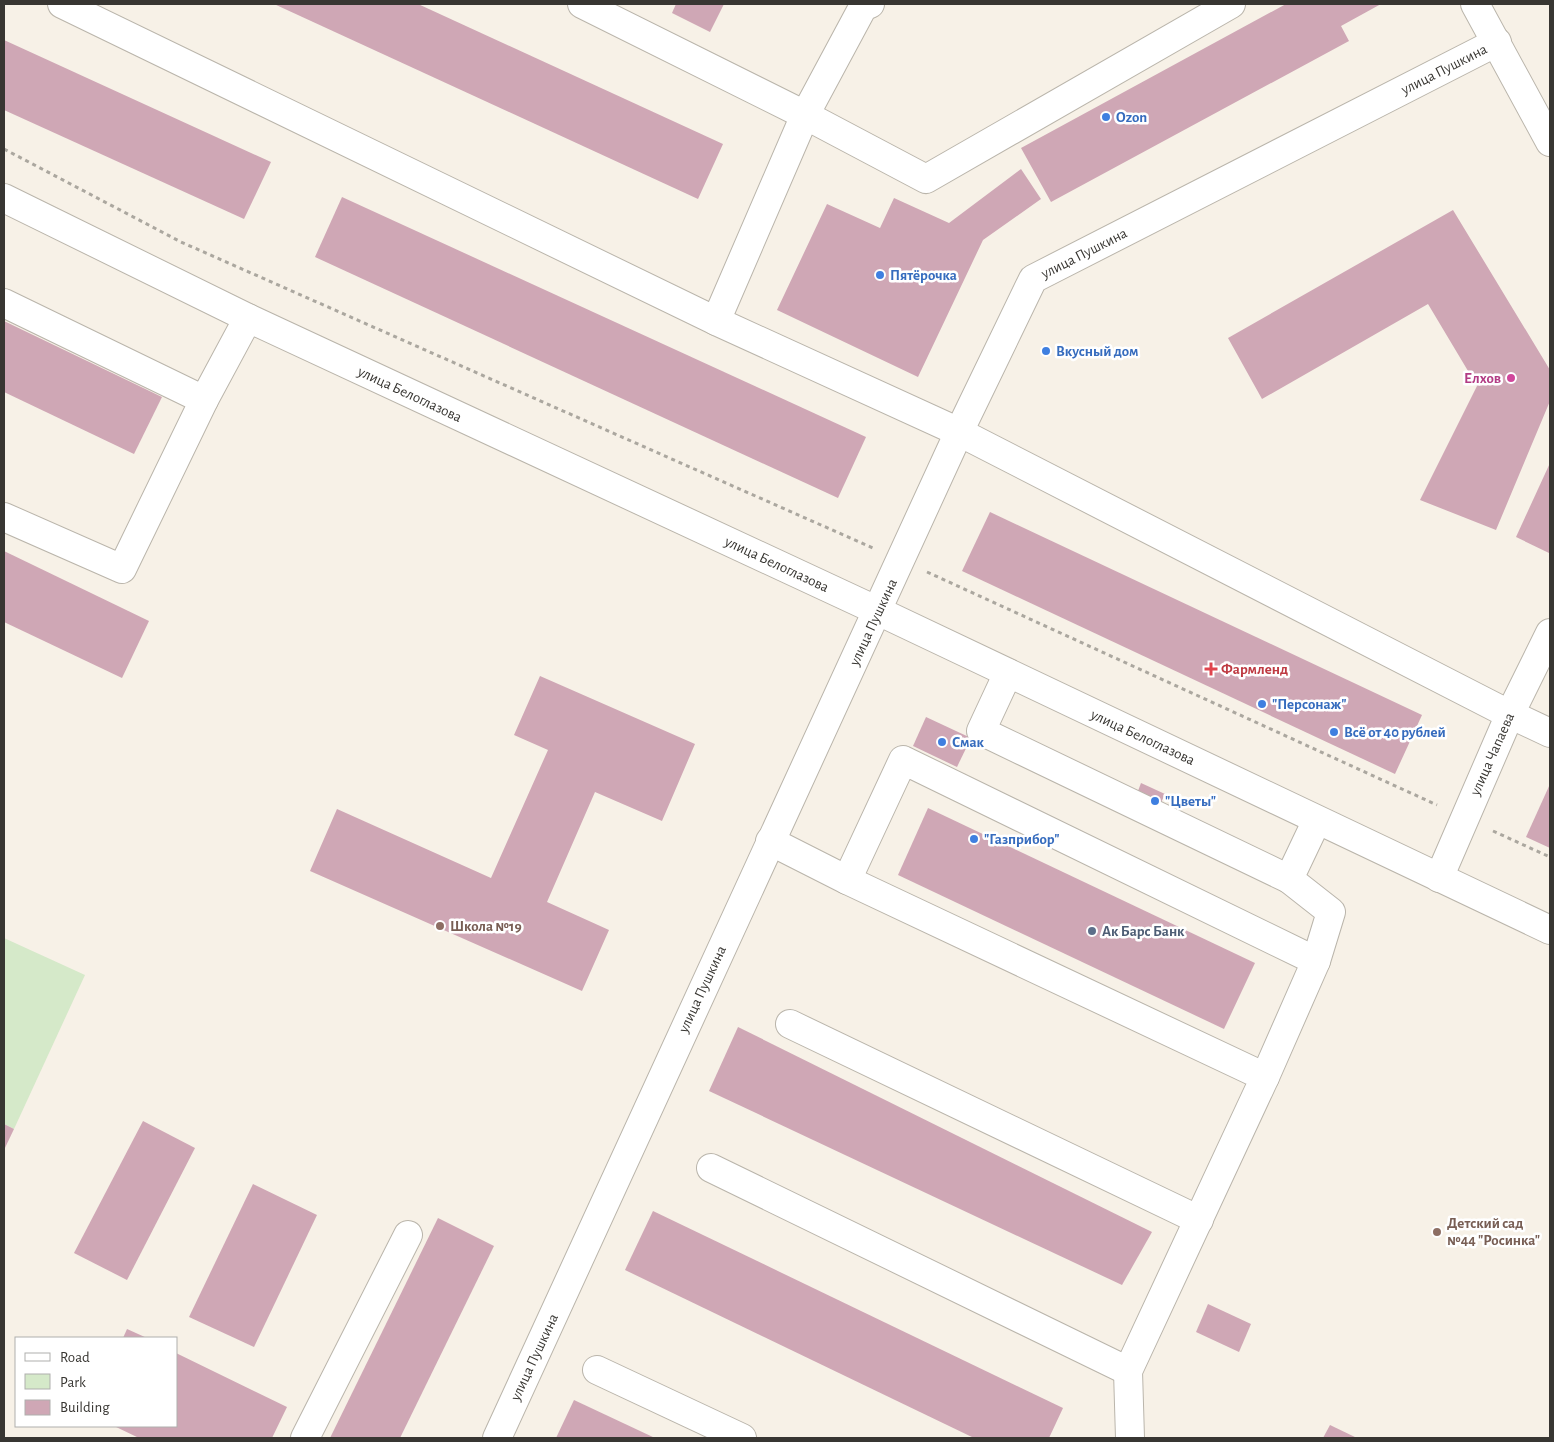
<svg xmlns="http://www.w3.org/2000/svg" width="1554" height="1442" viewBox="0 0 1554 1442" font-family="'Alegreya Sans',sans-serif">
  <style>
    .green { fill: #d5e9c9 }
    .building { fill: #cfa7b5 }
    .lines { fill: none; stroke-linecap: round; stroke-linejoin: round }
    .minor-casing { stroke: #bab5ab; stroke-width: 30 }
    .path { stroke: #aba79f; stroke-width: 3; stroke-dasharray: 4 4; stroke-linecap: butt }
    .minor { stroke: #fff; stroke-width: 28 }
    .shop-dot { fill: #3f7fe0; stroke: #fff; stroke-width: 2 }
    .hotel-dot { fill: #d1479c; stroke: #fff; stroke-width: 2 }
    .health-dot { fill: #e0444e; stroke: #fff; stroke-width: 2 }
    .education-dot { fill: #8d6e63; stroke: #fff; stroke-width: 2 }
    .service-dot { fill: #5c6f8a; stroke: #fff; stroke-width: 2 }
    .labels { text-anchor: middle; stroke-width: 5; stroke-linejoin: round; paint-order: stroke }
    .street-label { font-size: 15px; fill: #383632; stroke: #fff }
    .shop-label { font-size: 15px; font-weight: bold; fill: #366cbe; stroke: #fff; text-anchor: start }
    .hotel-label { font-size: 15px; font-weight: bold; fill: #b23c85; stroke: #fff; text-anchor: end }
    .health-label { font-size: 15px; font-weight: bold; fill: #be3a42; stroke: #fff; text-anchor: start }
    .education-label { font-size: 15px; font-weight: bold; fill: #785e54; stroke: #fff; text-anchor: start }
    .service-label { font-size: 15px; font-weight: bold; fill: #4e5e75; stroke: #fff; text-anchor: start }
  </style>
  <rect width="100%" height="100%" fill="#f7f1e7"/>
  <path class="green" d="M4,938L85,975L14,1129L4,1124Z"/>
  <g class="building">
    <path d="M274,4H418L723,144L698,199Z"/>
    <path d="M676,4H724L710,32L672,13Z"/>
    <path d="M1286,4H1381L1341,26L1349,41L1051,202L1021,148Z"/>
    <path d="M4,40L271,162L244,219L4,110Z"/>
    <path d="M1021,169L1041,199L983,240L918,377L777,310L827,204L880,228L894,198L949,223Z"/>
    <path d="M342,197L866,437L838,498L315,257Z"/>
    <path d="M1453,210L1550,370V401L1496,530L1420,500L1477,386L1428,304L1262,399L1228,338Z"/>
    <path d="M4,321L162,397L134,454L4,392Z"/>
    <path d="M1550,463V551L1549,553L1516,537Z"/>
    <path d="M990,512L1422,715L1395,774L962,571Z"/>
    <path d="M4,551L149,621L122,678L4,622Z"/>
    <path d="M540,676L695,744L662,821L595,792L547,902L609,930L582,991L310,871L337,809L491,878L548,750L514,735Z"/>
    <path d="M926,717L971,738L957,767L913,746Z"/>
    <path d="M1141,783L1165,794L1158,809L1135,799Z"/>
    <path d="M1550,784V848L1526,837Z"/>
    <path d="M928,808L1255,963L1224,1029L898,875Z"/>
    <path d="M738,1027L1152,1232L1122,1285L709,1091Z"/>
    <path d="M143,1121L195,1148L127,1280L74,1253Z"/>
    <path d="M4,1124L14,1129L4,1150Z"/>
    <path d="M253,1184L317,1215L254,1347L189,1317Z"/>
    <path d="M653,1211L1063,1408L1049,1438H974L625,1270Z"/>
    <path d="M438,1218L494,1246L400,1438H330Z"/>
    <path d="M1208,1304L1251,1324L1239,1352L1196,1332Z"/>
    <path d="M127,1329L147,1338H123Z"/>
    <path d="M176,1353L287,1407L272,1438H139L114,1426H176Z"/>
    <path d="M574,1400L655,1438H556Z"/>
    <path d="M1330,1425L1357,1438H1323Z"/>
  </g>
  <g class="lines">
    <defs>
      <g id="minor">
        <path d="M62,4L716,321L959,432L1499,709L1550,733"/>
        <path d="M582,4L805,115L926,179L1231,4"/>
        <path d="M1475,4L1550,142"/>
        <path d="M4,198L248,318L878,611L1550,930"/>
        <path d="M4,303L204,400"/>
        <path d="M716,321L805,115L863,7L870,4"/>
        <path d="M4,517L122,569L204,400L248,318"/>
        <path d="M1008,673L981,731L1289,879"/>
        <path d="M770,841L847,880"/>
        <path d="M1439,878L1510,714L1550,633"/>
        <path d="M790,1024L1199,1220"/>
        <path d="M1265,1077L1316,961L1331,912L1289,879L1317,820"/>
        <path d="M711,1168L1128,1371"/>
        <path d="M597,1370L742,1438"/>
        <path d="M305,1438L408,1235"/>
        <path d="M497,1438L959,432L1033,279L1497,42"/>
        <path d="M1130,1438L1128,1371L1265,1077L847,880L903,760L1316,961"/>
      </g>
    </defs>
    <use href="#minor" class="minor-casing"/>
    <g class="path">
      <path d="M4,149L181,242L873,548"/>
      <path d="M927,572L1437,805"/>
      <path d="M1493,831L1550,857"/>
    </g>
    <use href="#minor" class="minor"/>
  </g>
  <g class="shop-dot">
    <circle cx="1106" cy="117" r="5"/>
    <circle cx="880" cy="275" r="5"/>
    <circle cx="1046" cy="351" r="5"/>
    <circle cx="1262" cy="704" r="5"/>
    <circle cx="1334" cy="732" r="5"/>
    <circle cx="942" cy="742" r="5"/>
    <circle cx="1155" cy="801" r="5"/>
    <circle cx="974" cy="839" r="5"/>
  </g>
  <circle class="hotel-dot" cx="1511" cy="378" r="5"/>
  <path class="health-dot" d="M1208.5 661.5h5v5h5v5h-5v5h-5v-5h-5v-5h5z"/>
  <g class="education-dot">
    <circle cx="440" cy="926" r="5"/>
    <circle cx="1437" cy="1232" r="5"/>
  </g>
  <circle class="service-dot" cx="1092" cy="931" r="5"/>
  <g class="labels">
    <g class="street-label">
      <text transform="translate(1444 69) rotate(-27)" y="5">улица Пушкина</text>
      <text transform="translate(1084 253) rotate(-27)" y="5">улица Пушкина</text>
      <text transform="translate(410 394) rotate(25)" y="5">улица Белоглазова</text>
      <text transform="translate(777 564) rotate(25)" y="5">улица Белоглазова</text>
      <text transform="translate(873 622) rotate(-65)" y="5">улица Пушкина</text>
      <text transform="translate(1143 737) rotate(25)" y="5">улица Белоглазова</text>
      <text transform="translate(1492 754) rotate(-66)" y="5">улица Чапаева</text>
      <text transform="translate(702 989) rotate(-65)" y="5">улица Пушкина</text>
      <text transform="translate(534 1357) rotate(-65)" y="5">улица Пушкина</text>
    </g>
    <g class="shop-label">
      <text x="1116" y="122">Ozon</text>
      <text x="890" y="280">Пятёрочка</text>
      <text x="1056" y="356">Вкусный дом</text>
      <text x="1272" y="709">"Персонаж"</text>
      <text x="1344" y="737">Всё от 40 рублей</text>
      <text x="952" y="747">Смак</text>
      <text x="1165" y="806">"Цветы"</text>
      <text x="984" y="844">"Газприбор"</text>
    </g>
    <g class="hotel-label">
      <text x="1501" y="383">Елхов</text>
    </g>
    <g class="health-label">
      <text x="1221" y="674">Фармленд</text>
    </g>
    <g class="education-label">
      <text x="450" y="931">Школа №19</text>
      <text x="1447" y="1228">Детский сад<tspan x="1447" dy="17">№44 "Росинка"</tspan></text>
    </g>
    <g class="service-label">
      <text x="1102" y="936">Ак Барс Банк</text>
    </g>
  </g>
  <rect width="1554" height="1442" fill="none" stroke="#383632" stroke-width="10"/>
  <rect x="15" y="1337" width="162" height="90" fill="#ffffff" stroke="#afafad"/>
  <rect x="25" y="1353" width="25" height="8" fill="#ffffff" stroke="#afafad"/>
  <text x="60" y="1362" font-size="15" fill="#383632">Road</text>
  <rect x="25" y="1374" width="25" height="15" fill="#d5e9c9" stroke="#afafad"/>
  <text x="60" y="1387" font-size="15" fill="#383632">Park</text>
  <rect x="25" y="1400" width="25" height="15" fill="#cfa7b5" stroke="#afafad"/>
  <text x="60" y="1412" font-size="15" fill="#383632">Building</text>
</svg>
